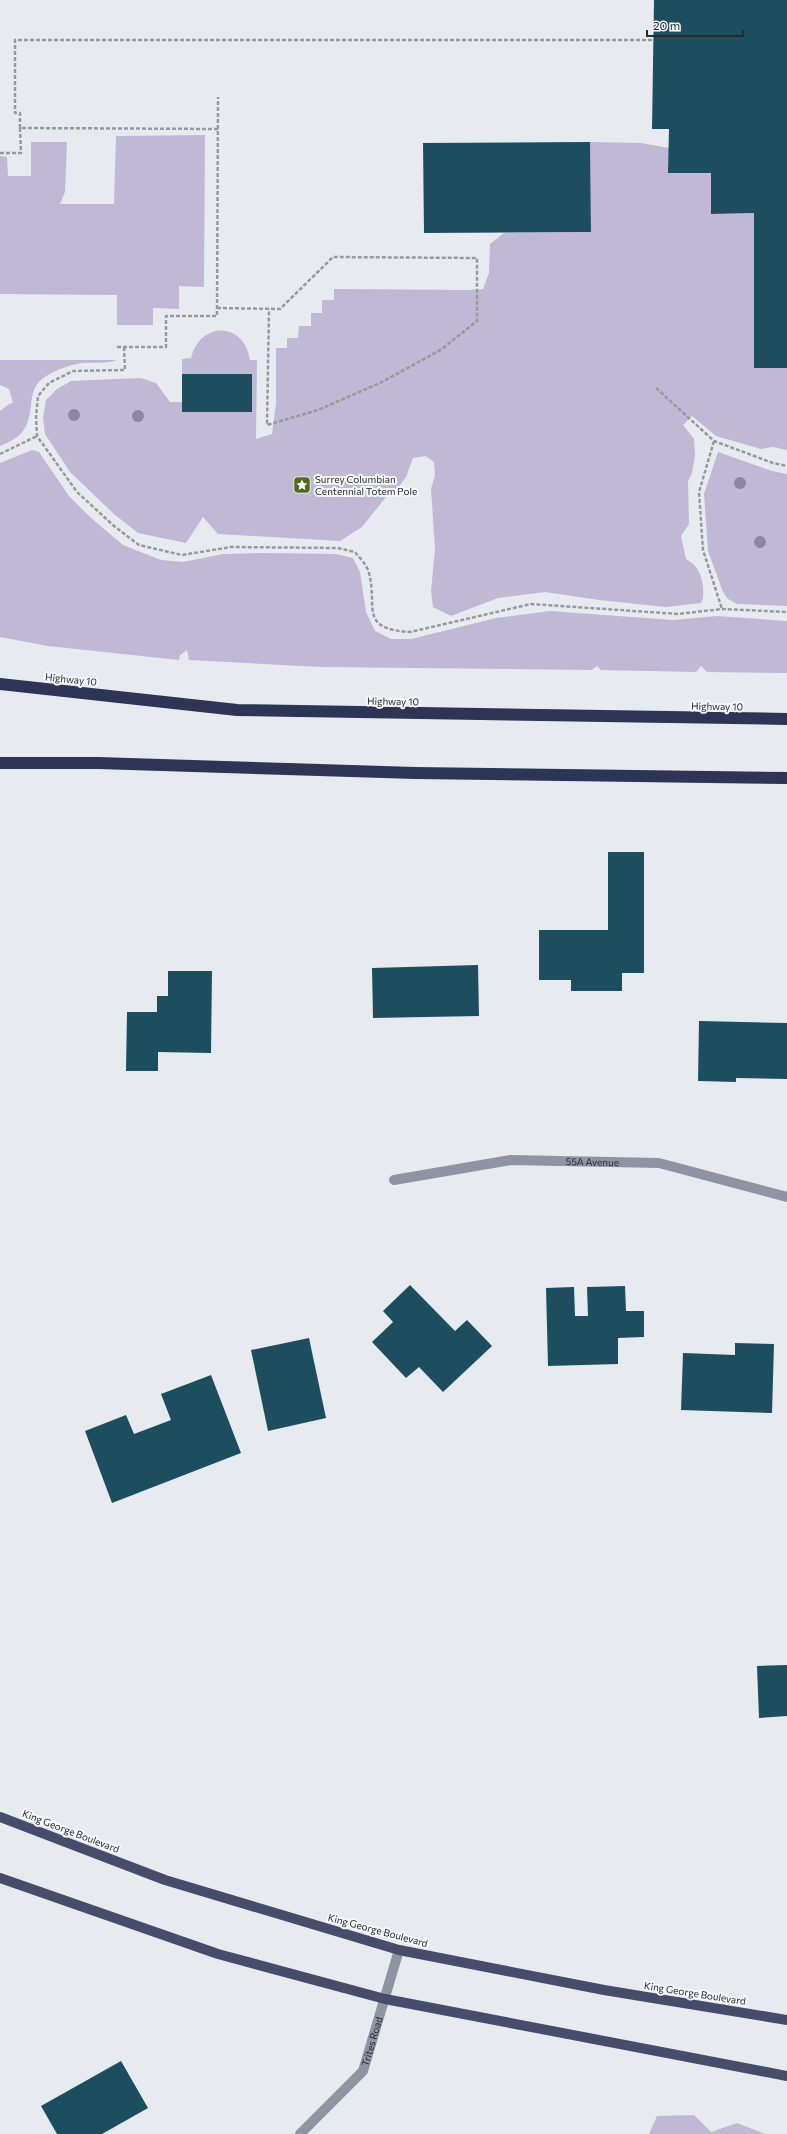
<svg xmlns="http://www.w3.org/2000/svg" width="787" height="2134" viewBox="0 0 787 2134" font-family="Commissioner,sans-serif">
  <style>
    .green { fill: #c0b8d5 }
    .building { fill: #1c4e5f }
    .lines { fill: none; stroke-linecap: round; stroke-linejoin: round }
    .path { stroke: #979a9d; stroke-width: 2.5; stroke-dasharray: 4 2; stroke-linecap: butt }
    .minor { stroke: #8f94a5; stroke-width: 10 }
    .major { stroke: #454d6b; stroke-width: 10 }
    .highway { stroke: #2d3456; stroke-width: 12 }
    .tree { fill: #8d85a4 }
    .labels { text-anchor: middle; stroke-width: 4; stroke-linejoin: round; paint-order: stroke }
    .poi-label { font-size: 10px; fill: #282a2b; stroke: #f5f9fd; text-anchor: start }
    .street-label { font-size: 10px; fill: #282a2b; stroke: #f5f9fd }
  </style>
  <rect width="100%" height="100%" fill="#e7ebef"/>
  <g class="green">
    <path d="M205,135L204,287L179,286V309L153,308V325H117V295L0,294V156L7,157L8,176H31V142H67L65,192L60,204H114L116,136Z"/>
    <path d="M590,142L641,143L669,148L711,173V214L754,213V368H787V450L773,447L761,449L716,436L692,416L683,425L694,439L695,456L692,473L688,481L689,524L681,536L686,559C689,561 694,564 696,567C702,573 706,596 701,603L666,607L599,600L545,592L498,598L451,616L433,607L431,591L435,549L431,489L435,475L434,462L426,456L413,458L406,477L398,488L390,492L362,527L340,541L218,534L203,517L186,543L138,533L114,514L70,472L45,434L43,418L46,400L57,389L71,381L141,378L156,383L170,402H182V359L191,358C200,321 244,321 250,360H257L256,439L272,434L276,403V348H287V338H298L299,326H311V313H322V300H334V289L467,290L483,289L489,273L490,244L504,233L591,232Z"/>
    <path d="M0,360H117C104,365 91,361 77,364C68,366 56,370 48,375C16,392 49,429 0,446V411L9,404L13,403L9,389L0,385Z"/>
    <path d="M32,450L39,452L69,496L90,517L123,545L161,560L183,562L223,554L261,553L336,554L353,558L360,572L366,612L375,631L391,639H411L496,618L550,611L673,620L717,616L787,621V673L707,672L701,666L696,672L601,670L597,666L592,670L321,667L189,660L187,650L180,655L179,660L48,646L0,637V463Z"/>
    <path d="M718,452L772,471L787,474V606L737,604L728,599L723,592L708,551L704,494Z"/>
    <path d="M694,2115L711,2132L737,2123L765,2134H649L657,2116Z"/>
  </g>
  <g class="building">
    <path d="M654,0H787V368H754V213L711,214V173H668L669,129H652Z"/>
    <path d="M590,142L591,232L424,233L423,143Z"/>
    <rect x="182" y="374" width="70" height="38"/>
    <path d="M608,852H644V973H622V991H571V980H539V930H608Z"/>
    <path d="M478,965L479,1016L373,1018L372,968Z"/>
    <path d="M168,971H212L211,1053L158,1052V1071H126L127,1012H157V996H168Z"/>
    <path d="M699,1021L787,1023V1079L736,1078V1082L698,1081Z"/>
    <path d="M410,1285L455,1331L467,1320L492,1346L443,1392L419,1367L406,1378L372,1342L393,1322L383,1311Z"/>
    <path d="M625,1286L626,1311H644V1337L618,1338V1364L548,1366L546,1288L574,1287L575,1316H588L587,1287Z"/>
    <path d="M309,1338L326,1418L268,1431L251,1350Z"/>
    <path d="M735,1343L774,1344L772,1413L681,1410L683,1353L735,1355Z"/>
    <path d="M211,1375L241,1453L112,1503L85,1431L126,1415L134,1434L171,1420L161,1394Z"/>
    <path d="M787,1665V1716L759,1718L757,1666Z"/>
    <path d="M121,2061L148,2108L102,2134H57L41,2106Z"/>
  </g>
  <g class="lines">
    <g class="path">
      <path d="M20,128V113H15V40H653"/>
      <path d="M0,153H21L20,128L218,129"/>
      <path d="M217,308L280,309L333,257L477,258V321L442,349L382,382L318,410L267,425L269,309"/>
      <path d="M117,347H166V316H217L218,97"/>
      <path d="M124,347L125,370L73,371L49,383L38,396L36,417L37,436L77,492L114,526L139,545L182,555L231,547L338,548L355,552C360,558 367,565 369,573C378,607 358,629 410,632L531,604L678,614L722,609L787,612"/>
      <path d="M656,388L714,441L773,463L787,466"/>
      <path d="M714,441L699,492L703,550L722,609"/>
      <path d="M0,454L37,436"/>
    </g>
    <g class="minor">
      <path id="s1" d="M394,1180L511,1160L659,1163L787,1197"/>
      <path id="s2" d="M300,2134L363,2071L399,1950"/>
    </g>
    <g class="major">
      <path d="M0,1817L165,1880L399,1950L604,1990L787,2020"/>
      <path d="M0,1878L218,1954L385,1999L787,2076"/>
    </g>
    <g class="highway">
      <path d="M0,684L237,710L787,719"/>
      <path d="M0,763H98L415,773L787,778"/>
    </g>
  </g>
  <g class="tree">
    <circle cx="74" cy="415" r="6"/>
    <circle cx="138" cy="416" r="6"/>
    <circle cx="740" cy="483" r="6"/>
    <circle cx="760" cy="542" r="6"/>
  </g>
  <defs>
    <symbol id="sight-square" viewBox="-11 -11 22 22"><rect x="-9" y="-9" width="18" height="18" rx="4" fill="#4e6b1e" stroke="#f5f9fd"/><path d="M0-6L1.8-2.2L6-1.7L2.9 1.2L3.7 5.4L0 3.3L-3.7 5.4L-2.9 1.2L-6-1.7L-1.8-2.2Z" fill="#fff"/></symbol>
  </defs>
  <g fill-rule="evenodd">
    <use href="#sight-square" x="292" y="475" width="20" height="20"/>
  </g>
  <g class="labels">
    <g class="poi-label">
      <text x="315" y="483">Surrey Columbian<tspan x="315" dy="12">Centennial Totem Pole</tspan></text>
    </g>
    <g class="street-label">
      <text transform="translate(71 679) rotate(6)" y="4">Highway 10</text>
      <text transform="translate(393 701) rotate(1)" y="4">Highway 10</text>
      <text transform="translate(717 706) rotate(1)" y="4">Highway 10</text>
      <text dy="4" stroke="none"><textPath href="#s1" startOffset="200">55A Avenue</textPath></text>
      <text transform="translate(71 1831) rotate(21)" y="4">King George Boulevard</text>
      <text transform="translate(378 1930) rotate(15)" y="4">King George Boulevard</text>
      <text transform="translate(695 1993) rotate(9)" y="4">King George Boulevard</text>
      <text dy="4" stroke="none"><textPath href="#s2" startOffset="120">Trites Road</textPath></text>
    </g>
  </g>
  <path d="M647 30v6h96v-6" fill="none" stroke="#282a2b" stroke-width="2"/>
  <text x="653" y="30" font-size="12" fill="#282a2b" stroke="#f5f9fd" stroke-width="3" paint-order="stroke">20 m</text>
</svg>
